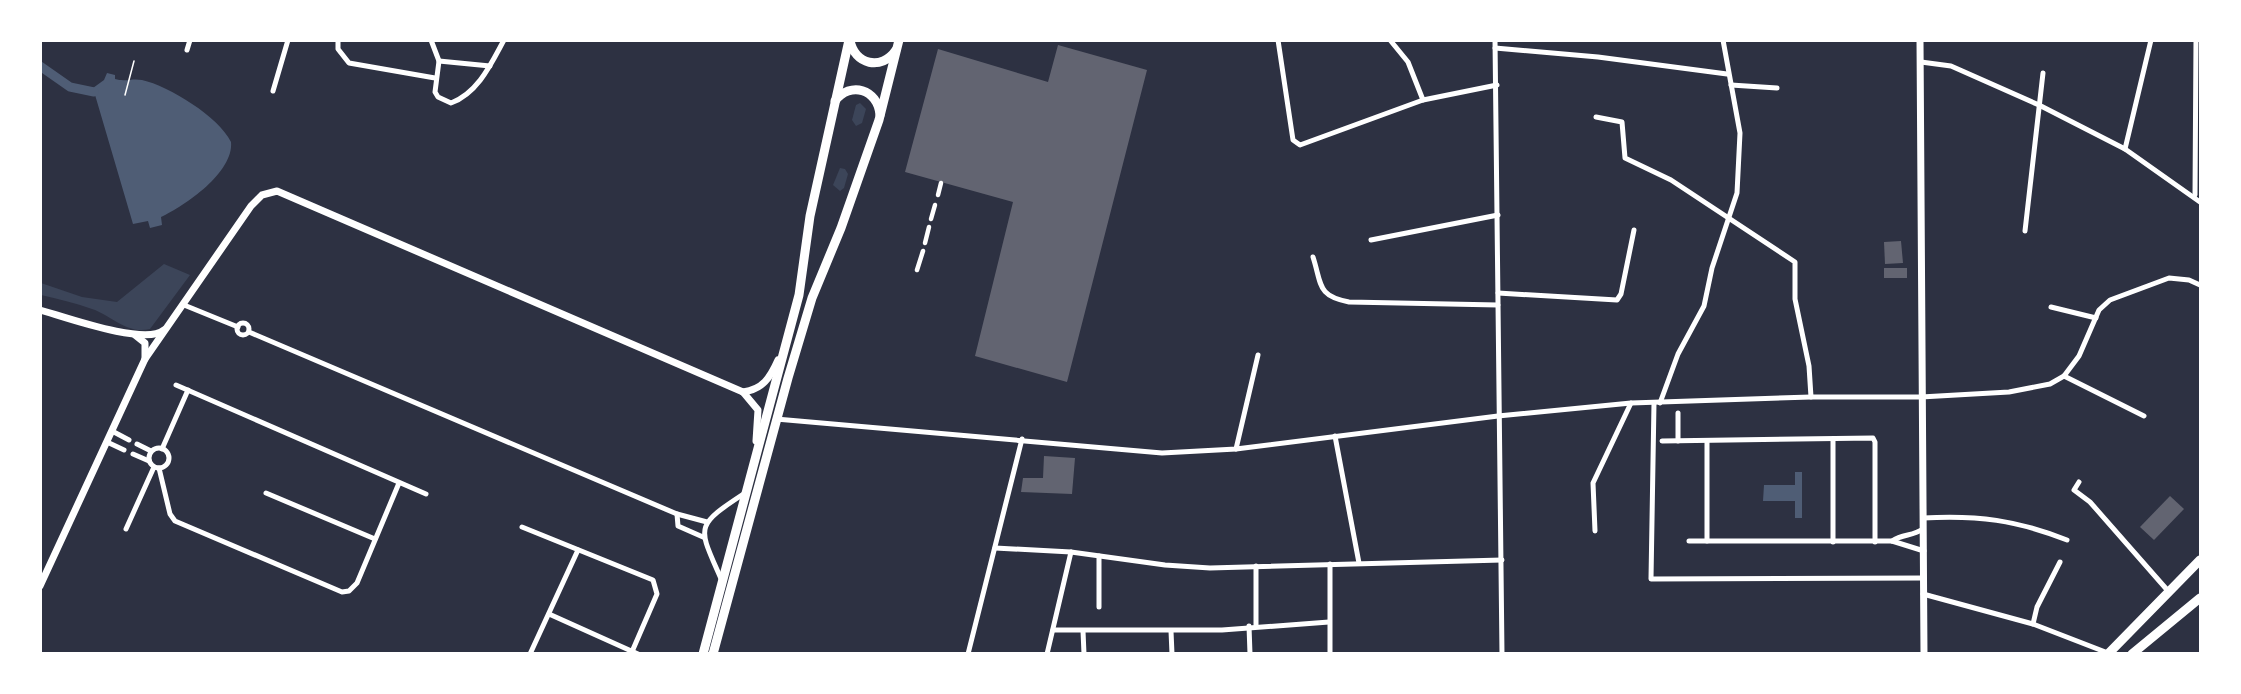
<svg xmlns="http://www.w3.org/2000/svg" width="2241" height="694" viewBox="0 0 2241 694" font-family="Mulish,sans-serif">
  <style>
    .green { fill: #3c4559 }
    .water { fill: #4f5d75 }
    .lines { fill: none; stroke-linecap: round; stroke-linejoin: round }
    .canal { stroke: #4f5d75; stroke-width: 9 }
    .building { fill: #626471 }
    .path { stroke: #fff; stroke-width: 1.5 }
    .pedestrian { stroke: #fff; stroke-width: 4.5 }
    .minor { stroke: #fff; stroke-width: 5 }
    .tertiary { stroke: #fff; stroke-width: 7 }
    .primary { stroke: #fff; stroke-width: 9 }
    .trunk { stroke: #fff; stroke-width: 9 }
  </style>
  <rect width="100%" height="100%" fill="#2d3142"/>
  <g class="green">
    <path d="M860,103L866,109L862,123L856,126L852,120L856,105Z"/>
    <path d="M840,168L845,169L848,174L844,188L840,191L833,185Z"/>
    <path d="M164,264L190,275L150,329C127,335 111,315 92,309C75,303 58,299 41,295V283L82,297L117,302Z"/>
  </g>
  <g class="water">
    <path d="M107,73L115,75V79C125,82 132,78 142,80C169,86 219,117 231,142C234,172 185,206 161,217L162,225L150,228L148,221L133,224L93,88L104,80Z"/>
    <path d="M1795,472H1802V518H1795V501H1763L1764,485H1795Z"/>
  </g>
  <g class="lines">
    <path class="canal" d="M40,66L70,87L94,92"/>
  </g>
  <g class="building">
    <path d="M1058,45L1147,70L1067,382L975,356L1013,202L905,172L938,49L1048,82Z"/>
    <path d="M1901,241L1903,263L1885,264L1884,242Z"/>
    <rect x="1884" y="268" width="23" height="10"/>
    <path d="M1044,456L1075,458L1072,494L1021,492L1023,478H1043Z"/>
    <path d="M2170,496L2184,509L2154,540L2140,527Z"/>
  </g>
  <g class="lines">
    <path class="path" d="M125,95L134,61"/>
    <g class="pedestrian">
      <path d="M938,195L941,183"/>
      <path d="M931,219L935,205"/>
      <path d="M925,243L929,227"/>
      <path d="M917,270L923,251"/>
    </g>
    <g class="minor">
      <path d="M338,40V49L349,63L435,78"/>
      <path d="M431,40L439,61L435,92L438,97L451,103C478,93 491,64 504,40"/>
      <path d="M1278,40L1293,140L1300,145L1423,100L1497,85"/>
      <path d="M1390,40L1408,62L1423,100"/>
      <path d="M1495,40L1502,654"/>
      <path d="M1495,48L1598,57L1727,74"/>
      <path d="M187,50L190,40"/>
      <path d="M439,61L490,66"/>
      <path d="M1921,62L1951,66L2039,105L2125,149L2200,202"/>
      <path d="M1731,85L1777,88"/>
      <path d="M273,91L288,40"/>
      <path d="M1596,117L1622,122L1625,158L1671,180L1795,262V299L1809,366L1811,397"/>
      <path d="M2125,149L2151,40"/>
      <path d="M2195,195L2196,40"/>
      <path d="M2025,231L2043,73"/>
      <path d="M1371,240L1498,215"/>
      <path d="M1313,257C1322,285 1317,296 1349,302L1498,305"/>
      <path d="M1498,293L1617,300L1621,294L1634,230"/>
      <path d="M184,305L238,327"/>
      <path d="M2051,307L2096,318"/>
      <circle cx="243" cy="329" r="6"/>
      <path d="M249,332L677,514L707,522"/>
      <path d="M2064,376L2144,416"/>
      <path d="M176,385L426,494"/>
      <path d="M1654,403L1651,579L1923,578"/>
      <path d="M1660,403L1678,354L1704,306L1712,268L1737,193L1740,133L1723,40"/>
      <path d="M1678,413V441"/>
      <path d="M776,419L1162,453L1236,449L1498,416L1631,403L1811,397H1921L2009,392L2050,384L2064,376L2079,356L2099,310L2110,300L2169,278L2189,280L2200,285"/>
      <path d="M112,431L129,440"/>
      <path d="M1335,436L1359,563"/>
      <path d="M1662,441L1873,438L1875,442V542"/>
      <path d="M1707,441V541"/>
      <path d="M107,442L124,450"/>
      <path d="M137,444L151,451"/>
      <circle cx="159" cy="458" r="10"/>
      <path d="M162,449L188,390"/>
      <path d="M1236,449L1258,355"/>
      <path d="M133,454L149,461"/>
      <path d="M159,468L170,514L175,521L342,592L349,591L357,583L399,483"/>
      <path d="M2079,482L2074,490L2090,502L2169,592"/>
      <path d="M266,493L375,539"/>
      <path d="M677,514L678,526L703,537"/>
      <path d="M1923,518C1978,515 2016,520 2067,540"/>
      <path d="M522,527L653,580L657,594L631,654"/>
      <path d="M126,529L154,467"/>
      <path d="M1595,531L1593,483L1631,403"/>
      <path d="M1689,541H1892L1924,551"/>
      <path d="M1892,541C1903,534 1913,536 1923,529"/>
      <path d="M1833,542V440"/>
      <path d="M995,548L1071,552L1165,565L1210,568L1502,560"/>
      <path d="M1099,556V607"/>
      <path d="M1256,566V625"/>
      <path d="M722,581C698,526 693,527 745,493"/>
      <path d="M1923,594L2033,624L2108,653"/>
      <path d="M549,614L638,654"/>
      <path d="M2033,624L2037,607L2060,562"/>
      <path d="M1249,626L1250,654"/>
      <path d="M1053,630H1222L1329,622"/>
      <path d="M1083,631L1084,654"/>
      <path d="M1171,631L1172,654"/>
      <path d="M530,654L578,550"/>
      <path d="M968,654L1022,439"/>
      <path d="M1047,654L1071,552"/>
      <path d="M1330,654V564"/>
    </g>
    <g class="tertiary">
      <path d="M1920,40L1924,654"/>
      <path d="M40,310C65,317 145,346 164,330"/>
      <path d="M145,359L251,206L262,195L277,191L743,392L758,410L756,441"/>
      <path d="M743,392C763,389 770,378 778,360"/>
      <path d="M40,586L145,359V343L135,335"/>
    </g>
    <g class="primary">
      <path d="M2108,654L2200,560"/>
      <path d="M2132,654L2200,598"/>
    </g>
    <g class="trunk">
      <path d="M850,40C854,65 882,71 896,50"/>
      <path d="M835,101C850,81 878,89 880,115"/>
      <path d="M703,654L799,295L810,216L849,40"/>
      <path d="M713,654L788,378L812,298L841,228L879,120L899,40"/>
    </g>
  </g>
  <rect width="2241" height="694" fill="none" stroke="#ffffff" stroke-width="84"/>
</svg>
